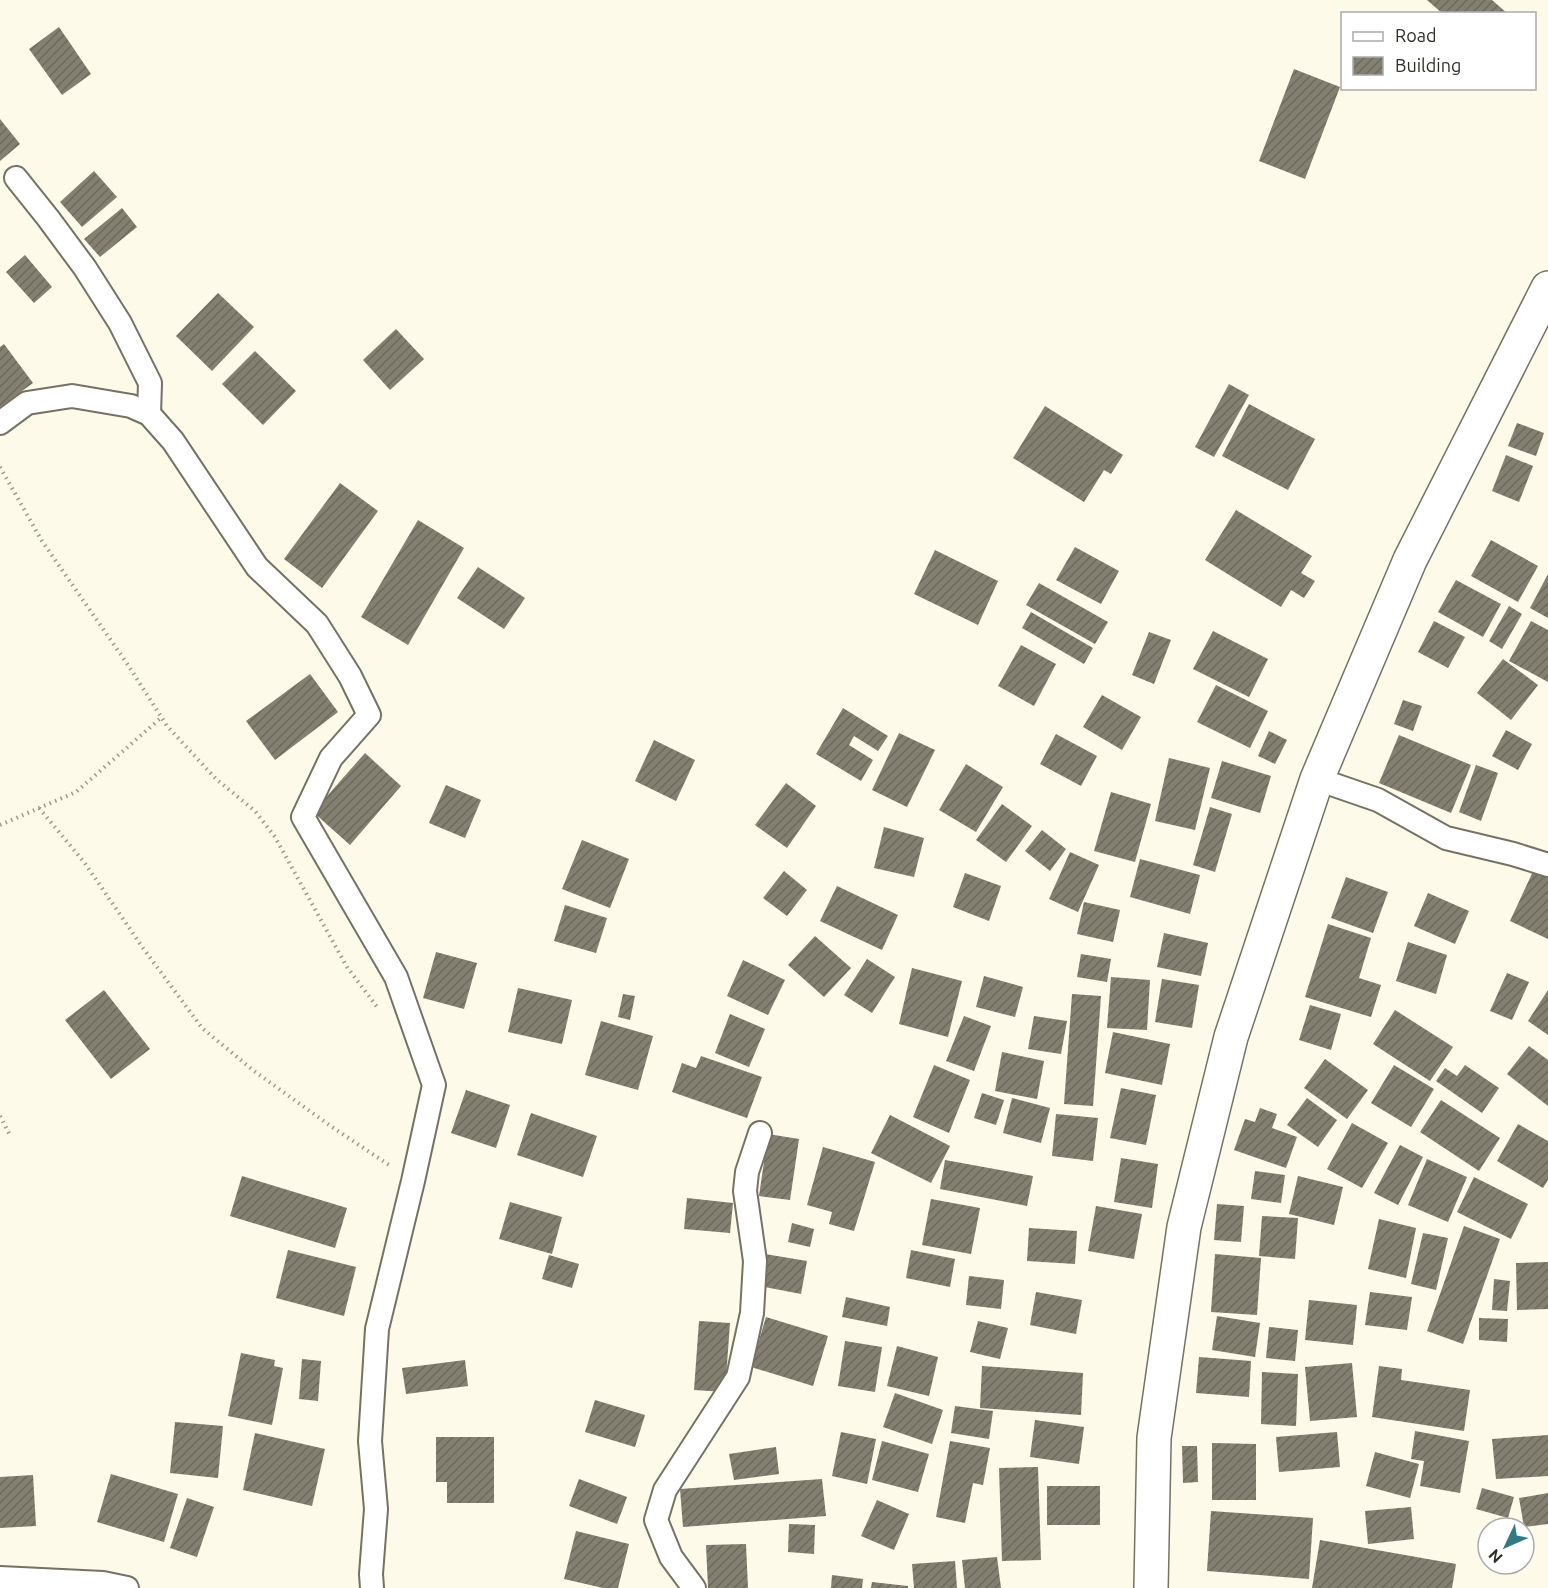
<svg xmlns="http://www.w3.org/2000/svg" width="1548" height="1588" viewBox="0 0 1548 1588" font-family="Ubuntu,sans-serif">
  <style>
    .building { fill: url(#building-hatch) }
    .lines { fill: none; stroke-linecap: round; stroke-linejoin: round }
    .minor-casing { stroke: #767263; stroke-width: 26 }
    .secondary-casing { stroke: #767263; stroke-width: 36 }
    .path { stroke: #9d9a8e; stroke-width: 4; stroke-dasharray: 1.5 4.5; stroke-linecap: butt }
    .minor { stroke: #fff; stroke-width: 22 }
    .secondary { stroke: #fff; stroke-width: 33 }
  </style>
  <defs>
    <pattern id="building-hatch" width="6" height="6" patternUnits="userSpaceOnUse" patternTransform="scale(1.5)"><rect width="6" height="6" fill="#848071"/><path d="M-1 1l2-2M0 6l6-6M5 7l2-2" fill="none" stroke="#6c695d"/></pattern>
  </defs>
  <rect width="100%" height="100%" fill="#fefae9"/>
  <g class="building">
    <path d="M1427,0H1492L1508,14H1443Z"/>
    <path d="M59,27L91,74L62,95L29,49Z"/>
    <path d="M1294,69L1340,87L1305,179L1259,161Z"/>
    <path d="M0,119L20,144L0,161Z"/>
    <path d="M94,171L117,197L82,227L60,202Z"/>
    <path d="M122,208L137,227L100,257L84,239Z"/>
    <path d="M25,255L52,287L34,303L6,272Z"/>
    <path d="M218,293L254,327L212,371L176,336Z"/>
    <path d="M396,329L424,359L390,390L363,360Z"/>
    <path d="M4,344L33,383L0,407V347Z"/>
    <path d="M255,351L296,391L263,425L222,384Z"/>
    <path d="M1229,384L1249,395L1214,457L1195,447Z"/>
    <path d="M1249,404L1315,439L1288,490L1222,456Z"/>
    <path d="M1045,406L1123,455L1111,474L1104,470L1084,502L1013,458Z"/>
    <path d="M1517,423L1544,433L1536,456L1508,446Z"/>
    <path d="M1506,455L1533,466L1519,502L1492,491Z"/>
    <path d="M340,483L378,511L322,588L284,559Z"/>
    <path d="M1236,510L1312,556L1301,573L1315,581L1304,598L1291,590L1281,607L1205,560Z"/>
    <path d="M418,520L464,548L408,645L361,617Z"/>
    <path d="M1491,540L1538,566L1518,602L1471,576Z"/>
    <path d="M1075,547L1119,571L1101,604L1056,580Z"/>
    <path d="M935,550L998,581L978,625L914,594Z"/>
    <path d="M478,567L525,598L504,629L457,598Z"/>
    <path d="M1548,574V618L1530,608Z"/>
    <path d="M1456,580L1501,604L1483,637L1438,612Z"/>
    <path d="M1039,583L1108,622L1095,644L1026,605Z"/>
    <path d="M1509,606L1522,614L1502,649L1489,641Z"/>
    <path d="M1031,612L1093,648L1084,664L1022,628Z"/>
    <path d="M1434,621L1465,637L1448,668L1418,652Z"/>
    <path d="M1531,621L1548,630V682L1509,661Z"/>
    <path d="M1213,631L1268,659L1249,697L1193,669Z"/>
    <path d="M1149,632L1171,640L1154,684L1132,675Z"/>
    <path d="M1021,645L1056,664L1034,706L998,686Z"/>
    <path d="M1503,659L1538,685L1511,720L1477,693Z"/>
    <path d="M310,674L338,712L275,760L246,721Z"/>
    <path d="M1216,685L1268,711L1250,748L1197,722Z"/>
    <path d="M1102,695L1141,717L1122,750L1083,727Z"/>
    <path d="M1403,700L1422,706L1413,731L1394,724Z"/>
    <path d="M843,708L888,736L878,751L854,736L849,745L873,760L861,781L816,754Z"/>
    <path d="M1506,730L1532,744L1518,770L1492,756Z"/>
    <path d="M1269,731L1287,740L1275,764L1258,756Z"/>
    <path d="M899,733L935,750L907,807L872,790Z"/>
    <path d="M1056,734L1097,756L1081,786L1040,764Z"/>
    <path d="M1399,735L1471,765L1451,813L1379,783Z"/>
    <path d="M654,740L695,760L676,801L635,781Z"/>
    <path d="M365,753L401,786L350,845L313,812Z"/>
    <path d="M1169,758L1210,768L1195,830L1155,821Z"/>
    <path d="M1222,761L1271,776L1260,813L1211,798Z"/>
    <path d="M966,764L1003,787L976,832L939,810Z"/>
    <path d="M1476,765L1498,773L1481,821L1459,812Z"/>
    <path d="M786,783L816,806L787,848L755,825Z"/>
    <path d="M446,785L481,800L465,838L429,823Z"/>
    <path d="M1111,792L1151,804L1135,862L1094,851Z"/>
    <path d="M1002,804L1032,826L1006,862L976,840Z"/>
    <path d="M1210,807L1232,814L1215,872L1193,865Z"/>
    <path d="M884,827L924,838L914,877L874,868Z"/>
    <path d="M1042,830L1066,849L1050,871L1025,851Z"/>
    <path d="M582,840L629,859L610,908L562,889Z"/>
    <path d="M1070,852L1099,865L1078,912L1049,899Z"/>
    <path d="M1140,859L1200,875L1190,914L1130,897Z"/>
    <path d="M1536,865L1548,871V939L1510,921Z"/>
    <path d="M784,871L807,890L787,916L763,898Z"/>
    <path d="M965,873L1001,886L989,921L953,907Z"/>
    <path d="M1346,877L1388,892L1373,933L1331,918Z"/>
    <path d="M837,886L898,915L882,950L820,921Z"/>
    <path d="M1428,893L1469,911L1455,944L1414,926Z"/>
    <path d="M1084,902L1120,910L1113,942L1077,934Z"/>
    <path d="M565,905L607,918L596,953L554,941Z"/>
    <path d="M1328,924L1371,938L1359,978L1381,985L1371,1017L1305,997Z"/>
    <path d="M1164,933L1208,943L1201,976L1157,967Z"/>
    <path d="M815,936L851,968L824,997L788,965Z"/>
    <path d="M1408,942L1447,955L1436,994L1396,981Z"/>
    <path d="M436,952L477,963L464,1009L423,998Z"/>
    <path d="M1081,954L1111,959L1107,982L1077,977Z"/>
    <path d="M867,959L895,977L872,1013L844,995Z"/>
    <path d="M743,960L785,980L768,1015L727,996Z"/>
    <path d="M912,968L962,981L948,1037L899,1024Z"/>
    <path d="M1507,973L1529,982L1512,1020L1490,1011Z"/>
    <path d="M984,976L1023,987L1015,1017L976,1007Z"/>
    <path d="M1111,977L1150,980L1147,1030L1107,1028Z"/>
    <path d="M1162,979L1199,985L1192,1028L1155,1022Z"/>
    <path d="M518,988L572,1000L562,1044L508,1032Z"/>
    <path d="M104,990L150,1049L111,1079L65,1020Z"/>
    <path d="M1548,990V1035L1528,1021Z"/>
    <path d="M623,994L635,996L630,1020L618,1017Z"/>
    <path d="M1072,994L1101,996L1093,1106L1064,1104Z"/>
    <path d="M1310,1005L1341,1014L1331,1050L1299,1040Z"/>
    <path d="M1395,1010L1453,1047L1430,1081L1373,1044Z"/>
    <path d="M730,1014L765,1029L749,1067L715,1053Z"/>
    <path d="M964,1016L991,1026L974,1071L946,1061Z"/>
    <path d="M1034,1016L1067,1021L1061,1054L1028,1049Z"/>
    <path d="M601,1021L653,1036L638,1090L585,1075Z"/>
    <path d="M1113,1032L1170,1044L1162,1085L1105,1073Z"/>
    <path d="M1529,1046L1548,1060V1106L1507,1074Z"/>
    <path d="M1002,1052L1044,1061L1037,1099L995,1091Z"/>
    <path d="M701,1056L762,1077L747,1118L672,1092L682,1063L696,1068Z"/>
    <path d="M1325,1059L1368,1090L1347,1119L1304,1088Z"/>
    <path d="M934,1065L970,1080L949,1133L913,1117Z"/>
    <path d="M1394,1065L1434,1089L1411,1127L1371,1103Z"/>
    <path d="M1465,1065L1499,1088L1482,1113L1436,1081L1445,1068L1457,1076Z"/>
    <path d="M1121,1088L1156,1095L1146,1145L1110,1138Z"/>
    <path d="M466,1090L510,1105L496,1148L451,1133Z"/>
    <path d="M982,1093L1004,1100L996,1125L974,1118Z"/>
    <path d="M1012,1098L1050,1108L1041,1143L1003,1133Z"/>
    <path d="M1307,1098L1337,1120L1318,1147L1287,1125Z"/>
    <path d="M1441,1100L1500,1138L1479,1171L1420,1132Z"/>
    <path d="M1260,1108L1277,1114L1272,1128L1297,1137L1286,1168L1234,1150L1245,1119L1255,1122Z"/>
    <path d="M531,1113L597,1136L583,1177L517,1155Z"/>
    <path d="M1056,1114L1098,1118L1093,1161L1052,1156Z"/>
    <path d="M890,1115L950,1146L931,1183L871,1153Z"/>
    <path d="M1352,1123L1388,1143L1362,1188L1327,1169Z"/>
    <path d="M1518,1124L1548,1141V1180L1543,1188L1497,1161Z"/>
    <path d="M768,1134L799,1139L790,1200L759,1196Z"/>
    <path d="M1400,1145L1423,1157L1398,1205L1374,1193Z"/>
    <path d="M823,1147L875,1162L854,1231L829,1224L832,1212L807,1205Z"/>
    <path d="M1121,1158L1158,1164L1152,1208L1114,1202Z"/>
    <path d="M1427,1159L1467,1177L1448,1222L1408,1205Z"/>
    <path d="M945,1160L1033,1176L1027,1206L940,1189Z"/>
    <path d="M1255,1171L1285,1175L1281,1203L1251,1199Z"/>
    <path d="M242,1176L347,1208L335,1248L230,1216Z"/>
    <path d="M1298,1176L1343,1187L1334,1225L1289,1214Z"/>
    <path d="M1474,1177L1528,1204L1511,1239L1457,1212Z"/>
    <path d="M687,1198L733,1203L730,1233L684,1229Z"/>
    <path d="M931,1199L980,1208L971,1254L922,1245Z"/>
    <path d="M510,1202L562,1217L552,1254L499,1239Z"/>
    <path d="M1217,1204L1244,1206L1241,1242L1214,1240Z"/>
    <path d="M1096,1206L1142,1214L1134,1259L1088,1251Z"/>
    <path d="M1262,1216L1298,1218L1295,1259L1259,1256Z"/>
    <path d="M1379,1219L1416,1228L1406,1278L1368,1269Z"/>
    <path d="M792,1223L814,1229L810,1247L788,1242Z"/>
    <path d="M1464,1226L1500,1239L1463,1344L1427,1331Z"/>
    <path d="M1029,1228L1077,1231L1075,1264L1027,1261Z"/>
    <path d="M1423,1233L1448,1238L1436,1290L1411,1284Z"/>
    <path d="M288,1250L356,1267L344,1316L276,1298Z"/>
    <path d="M911,1250L955,1259L950,1287L906,1278Z"/>
    <path d="M765,1254L807,1261L801,1294L759,1286Z"/>
    <path d="M1215,1254L1261,1258L1257,1315L1211,1312Z"/>
    <path d="M549,1255L579,1264L572,1288L542,1279Z"/>
    <path d="M1548,1262V1309L1517,1310L1516,1263Z"/>
    <path d="M969,1276L1004,1280L1001,1309L966,1305Z"/>
    <path d="M1494,1279L1510,1281L1507,1311L1492,1310Z"/>
    <path d="M1036,1292L1082,1300L1076,1334L1030,1325Z"/>
    <path d="M1370,1292L1412,1297L1407,1330L1365,1325Z"/>
    <path d="M846,1297L890,1307L887,1326L842,1317Z"/>
    <path d="M1309,1300L1357,1305L1353,1345L1305,1340Z"/>
    <path d="M1217,1316L1260,1323L1255,1357L1212,1350Z"/>
    <path d="M766,1317L828,1336L813,1386L751,1367Z"/>
    <path d="M1479,1318L1508,1319L1507,1342L1479,1340Z"/>
    <path d="M699,1321L730,1323L725,1392L694,1390Z"/>
    <path d="M978,1321L1008,1328L1000,1359L970,1352Z"/>
    <path d="M1269,1327L1298,1330L1295,1361L1266,1358Z"/>
    <path d="M845,1341L882,1347L875,1392L838,1386Z"/>
    <path d="M897,1346L938,1357L929,1396L887,1386Z"/>
    <path d="M241,1353L275,1360L274,1366L283,1368L272,1425L228,1416Z"/>
    <path d="M1199,1357L1251,1361L1249,1397L1196,1393Z"/>
    <path d="M302,1359L321,1361L318,1401L299,1399Z"/>
    <path d="M465,1360L468,1386L406,1394L402,1368Z"/>
    <path d="M1352,1363L1357,1417L1310,1421L1305,1367Z"/>
    <path d="M982,1366L1083,1373L1081,1415L980,1408Z"/>
    <path d="M1379,1366L1402,1369L1401,1380L1470,1390L1464,1431L1372,1417Z"/>
    <path d="M1262,1372L1298,1374L1296,1426L1261,1424Z"/>
    <path d="M895,1393L943,1410L932,1444L883,1427Z"/>
    <path d="M595,1400L645,1415L635,1447L585,1432Z"/>
    <path d="M955,1406L993,1411L989,1439L951,1433Z"/>
    <path d="M1035,1420L1084,1427L1079,1464L1030,1457Z"/>
    <path d="M175,1422L223,1426L218,1478L170,1473Z"/>
    <path d="M1415,1431L1469,1441L1460,1493L1420,1486L1424,1461L1411,1459Z"/>
    <path d="M841,1432L876,1439L867,1484L832,1476Z"/>
    <path d="M1337,1432L1340,1467L1279,1472L1276,1437Z"/>
    <path d="M255,1433L325,1449L312,1506L243,1490Z"/>
    <path d="M1548,1435V1476L1496,1479L1492,1439Z"/>
    <path d="M436,1437H494V1503H447V1482H436Z"/>
    <path d="M882,1441L929,1454L918,1492L872,1480Z"/>
    <path d="M950,1441L990,1448L983,1485L973,1483L965,1523L936,1517Z"/>
    <path d="M1212,1443L1256,1444V1500H1212Z"/>
    <path d="M1182,1446H1197L1198,1482L1183,1483Z"/>
    <path d="M776,1447L779,1474L734,1480L729,1454Z"/>
    <path d="M1375,1452L1419,1464L1410,1498L1366,1486Z"/>
    <path d="M1038,1467L1041,1560L1002,1561L999,1468Z"/>
    <path d="M111,1474L178,1494L164,1542L97,1522Z"/>
    <path d="M33,1475L36,1526L0,1528V1477Z"/>
    <path d="M579,1479L627,1497L617,1524L569,1506Z"/>
    <path d="M822,1479L826,1516L683,1527L680,1489Z"/>
    <rect x="1047" y="1486" width="53" height="39"/>
    <path d="M1482,1488L1514,1497L1508,1518L1476,1509Z"/>
    <path d="M1548,1493V1524L1524,1527L1519,1498Z"/>
    <path d="M187,1498L214,1507L197,1557L170,1548Z"/>
    <path d="M877,1500L909,1514L894,1550L861,1536Z"/>
    <path d="M1411,1507L1414,1539L1368,1544L1365,1511Z"/>
    <path d="M1211,1511L1313,1518L1309,1579L1207,1571Z"/>
    <path d="M789,1524L815,1525L814,1554L788,1552Z"/>
    <path d="M576,1531L629,1544L618,1588H603L564,1579Z"/>
    <path d="M1320,1540L1456,1564L1452,1588H1312Z"/>
    <path d="M746,1544L748,1588H708L706,1545Z"/>
    <path d="M997,1557L1001,1588H965L962,1560Z"/>
    <path d="M955,1561L957,1588H914L912,1564Z"/>
    <path d="M832,1575L863,1579L862,1588H831Z"/>
    <path d="M872,1582L908,1586V1588H871Z"/>
  </g>
  <g class="lines">
    <defs>
      <g id="minor">
        <path d="M16,178L48,218L85,268L120,323L150,383L149,414"/>
        <path d="M0,423L27,403L72,396L131,406L149,414L173,441L257,567L317,624L350,676L369,715L331,758L303,817L396,977L434,1085L413,1181L377,1329L370,1441L376,1509L371,1574L372,1588"/>
        <path d="M1317,779L1378,800L1446,838L1513,854L1548,865"/>
        <path d="M0,1578L103,1583L127,1588"/>
        <path d="M694,1588L671,1557L656,1520L665,1490L738,1377L752,1313L755,1261L745,1191L747,1172L760,1133"/>
      </g>
      <path id="secondary" d="M1151,1588L1154,1438L1184,1227L1231,1037L1317,779L1410,560L1548,288"/>
    </defs>
    <use href="#minor" class="minor-casing"/>
    <use href="#secondary" class="secondary-casing"/>
    <g class="path">
      <path d="M0,467L42,541L128,665L167,726L216,779L255,811L275,837L347,967L377,1007"/>
      <path d="M39,808L84,862L143,948L202,1028L254,1071L332,1127L389,1165"/>
      <path d="M0,825L76,792L162,717"/>
      <path d="M0,1116L11,1137"/>
    </g>
    <use href="#minor" class="minor"/>
    <use href="#secondary" class="secondary"/>
  </g>
  <rect x="1341" y="12" width="195" height="78" fill="#ffffff" stroke="#acaba9" stroke-width="1.5"/>
  <rect x="1353" y="32" width="30" height="9" fill="#ffffff" stroke="#acaba9" stroke-width="1.5"/>
  <text x="1395" y="42" font-size="18" fill="#2f2e27">Road</text>
  <rect x="1353" y="57" width="30" height="18" fill="url(#building-hatch)" stroke="#acaba9" stroke-width="1.5"/>
  <text x="1395" y="72" font-size="18" fill="#2f2e27">Building</text>
  <g transform="translate(1506 1546) rotate(226)"><circle r="28" fill="#ffffff" stroke="#acaba9" stroke-width="1.5"/>
  <path d="M0-4.5L10 22L0 15L-10 22Z" fill="#337a85"/>
  <text y="-9" font-size="16" font-weight="bold" text-anchor="middle" fill="#2f2e27">N</text>
  </g>
</svg>
